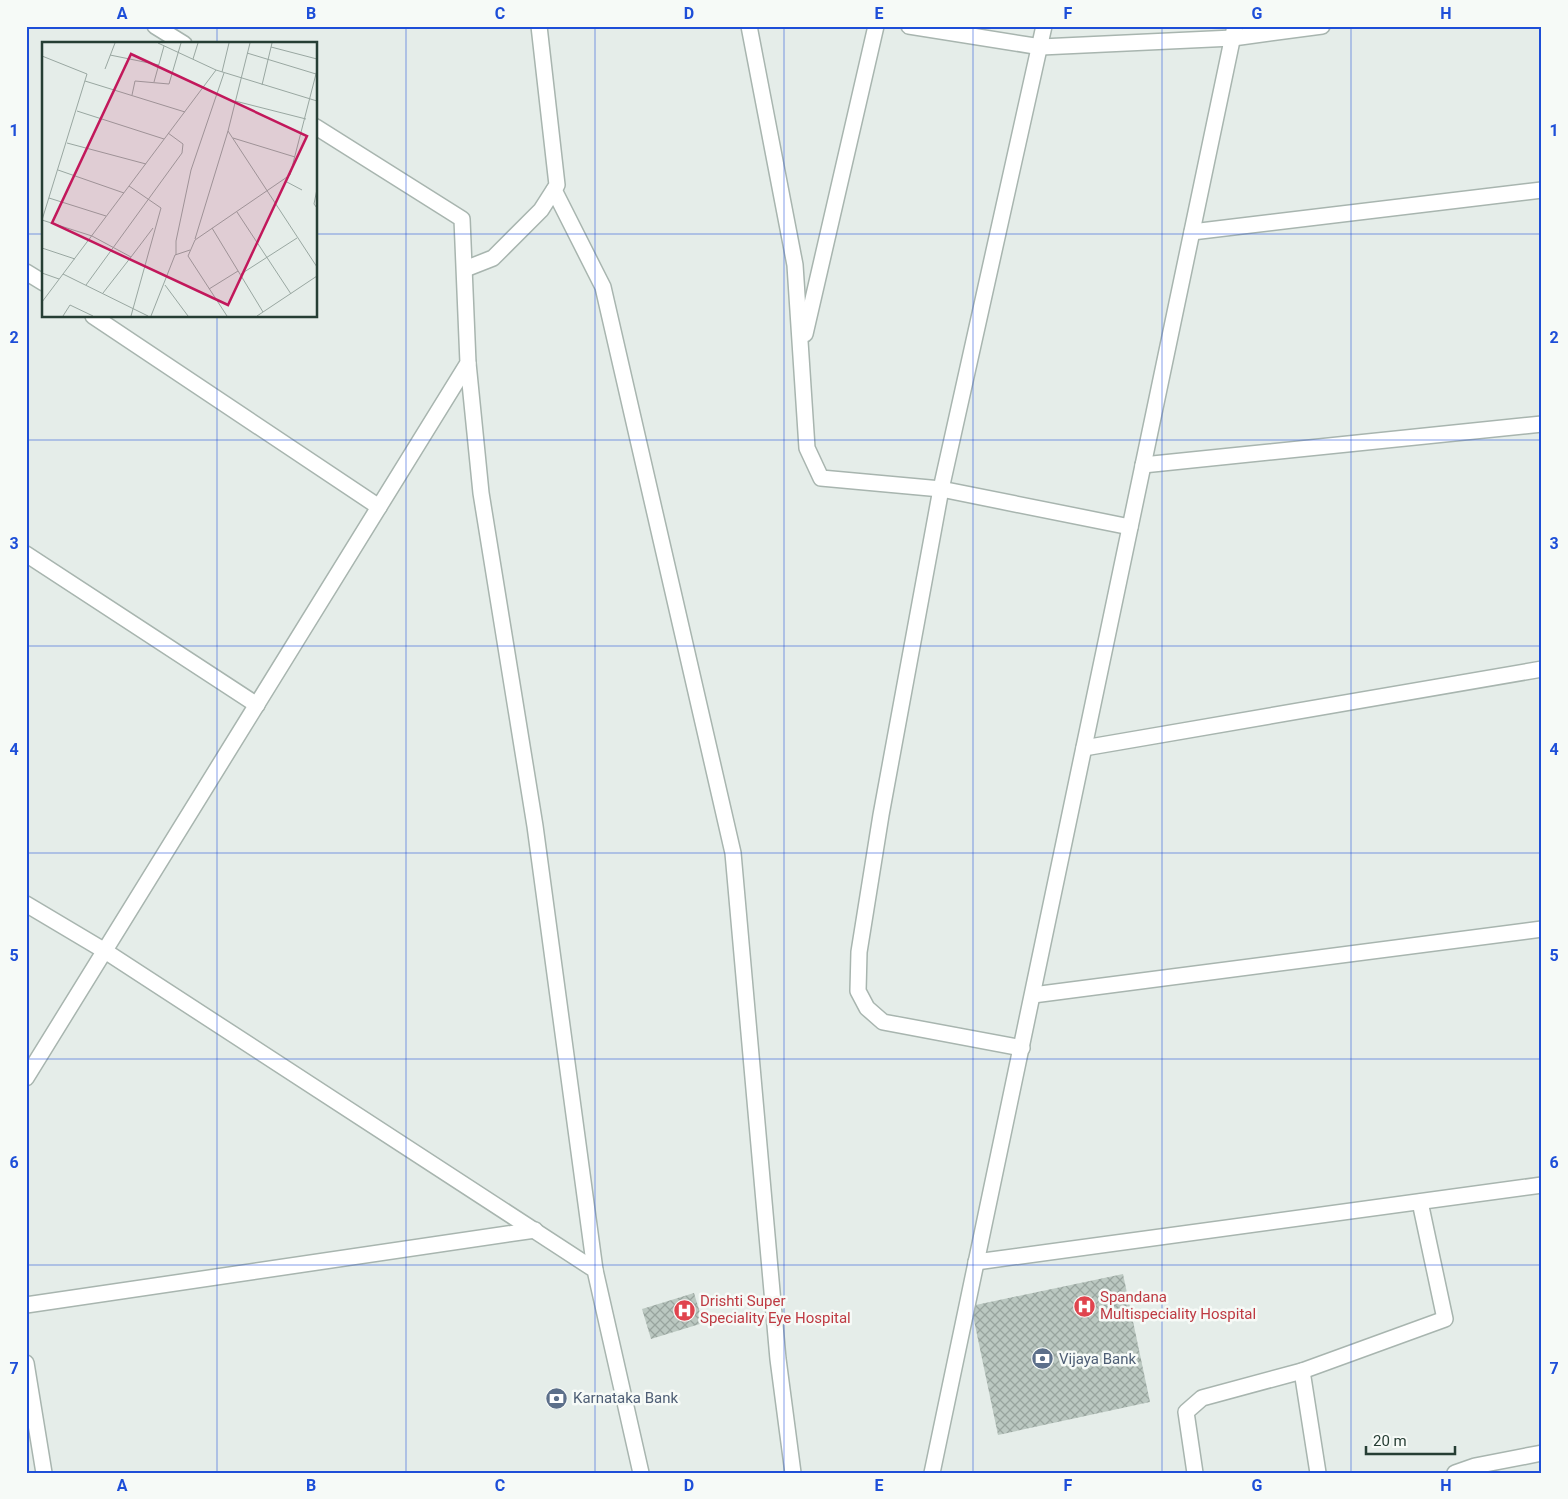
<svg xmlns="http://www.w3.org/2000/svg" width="1568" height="1499" viewBox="0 0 1568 1499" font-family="Roboto,sans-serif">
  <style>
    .building { fill: url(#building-cross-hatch) }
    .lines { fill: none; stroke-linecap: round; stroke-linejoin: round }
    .minor-casing { stroke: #a8b5af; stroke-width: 18 }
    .minor { stroke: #fff; stroke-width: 15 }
    .grid { fill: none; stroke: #1d4ed8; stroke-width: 1; stroke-opacity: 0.55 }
    .labels { text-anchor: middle; stroke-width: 5; stroke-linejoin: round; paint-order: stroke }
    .health-label { font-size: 15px; fill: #be3a42; stroke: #f6faf7; text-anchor: start }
    .service-label { font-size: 15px; fill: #4e5e75; stroke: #f6faf7; text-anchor: start }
    .inset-road { fill: none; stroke: #99a7a1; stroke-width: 1 }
    .view { fill: #c2185b; fill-opacity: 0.15; stroke: #c2185b; stroke-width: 2.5 }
    .inset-edge { fill: none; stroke: #263e34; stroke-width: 2.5 }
    .neatline { fill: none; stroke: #1d4ed8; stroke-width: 2 }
    .grid-label { font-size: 16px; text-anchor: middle; font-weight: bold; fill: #1d4ed8 }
  </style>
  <defs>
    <pattern id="building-cross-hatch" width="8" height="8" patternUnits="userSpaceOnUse" patternTransform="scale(1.25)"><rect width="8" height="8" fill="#bbc8c1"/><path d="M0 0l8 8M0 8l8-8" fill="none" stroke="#98a49e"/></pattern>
  </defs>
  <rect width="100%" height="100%" fill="#e5ede9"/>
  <g class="building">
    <path d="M1123,1274L1150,1402L998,1435L971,1306Z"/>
    <path d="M694,1293L703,1323L651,1339L642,1309Z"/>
  </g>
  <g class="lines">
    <defs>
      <g id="minor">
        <path d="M155,26L184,44"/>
        <path d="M749,26L795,265L807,448L821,478L941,489L1130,527"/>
        <path d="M909,26L1041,47L1233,38L1322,26"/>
        <path d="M554,190L603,287L733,853L778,1359L793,1473"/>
        <path d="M1192,232L1542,190"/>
        <path d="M465,269L493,258L541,210L557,185L539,26"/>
        <path d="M26,272L44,283"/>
        <path d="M93,316L379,507"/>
        <path d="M805,334L876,26"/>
        <path d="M468,363L481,493L535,826L595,1270"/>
        <path d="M1143,465L1542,424"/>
        <path d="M26,554L257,705"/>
        <path d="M1084,748L1542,669"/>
        <path d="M26,904L105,951L595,1270L641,1473"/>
        <path d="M1033,995L1542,929"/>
        <path d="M1022,1048L883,1022L867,1008L858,991L859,952L881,815L941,489L1044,26"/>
        <path d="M26,1078L468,363L462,219L316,127"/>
        <path d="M976,1262L1542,1185"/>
        <path d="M26,1305L535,1230"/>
        <path d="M26,1363L44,1473"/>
        <path d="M1302,1371L1318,1473"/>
        <path d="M932,1473L1235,26"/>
        <path d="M1195,1473L1186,1412L1202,1398L1302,1371L1445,1319L1420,1202"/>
        <path d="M1455,1473L1475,1466L1542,1453"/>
      </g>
    </defs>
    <use href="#minor" class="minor-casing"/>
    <use href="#minor" class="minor"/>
  </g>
  <path class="grid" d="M217,26V44M406,26V1473M595,26V1473M784,26V1473M973,26V1473M1162,26V1473M1351,26V1473M26,234H44M316,234H1542M217,316V1473M26,440H1542M26,646H1542M26,853H1542M26,1059H1542M26,1265H1542"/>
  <defs>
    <symbol id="hospital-disc" viewBox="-11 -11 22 22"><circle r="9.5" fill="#e0444e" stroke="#f6faf7"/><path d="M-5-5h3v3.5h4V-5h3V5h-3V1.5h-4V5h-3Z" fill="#fff"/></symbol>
    <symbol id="bank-disc" viewBox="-11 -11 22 22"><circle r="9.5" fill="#5c6f8a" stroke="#f6faf7"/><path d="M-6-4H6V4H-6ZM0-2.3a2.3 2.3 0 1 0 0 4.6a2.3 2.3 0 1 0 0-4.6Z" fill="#fff"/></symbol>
  </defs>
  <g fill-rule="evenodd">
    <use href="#hospital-disc" x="1072" y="1294" width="25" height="25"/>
    <use href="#hospital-disc" x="672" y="1298" width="25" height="25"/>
    <use href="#bank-disc" x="1030" y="1346" width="25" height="25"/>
    <use href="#bank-disc" x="544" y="1386" width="25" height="25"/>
  </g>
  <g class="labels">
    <g class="health-label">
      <text x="1100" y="1302">Spandana<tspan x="1100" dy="17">Multispeciality Hospital</tspan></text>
      <text x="700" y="1306">Drishti Super<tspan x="700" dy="17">Speciality Eye Hospital</tspan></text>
    </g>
    <g class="service-label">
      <text x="1059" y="1364">Vijaya Bank</text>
      <text x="573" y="1403">Karnataka Bank</text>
    </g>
  </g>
  <g transform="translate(42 42)">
    <rect width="275" height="275" fill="#e5ede9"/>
    <path class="inset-road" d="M116,1L174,28L275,59M208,1L186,89L275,225M229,5L275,17M205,11L274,32M68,13L117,23M0,14L45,32L0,178M151,17L156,1M63,27L73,1M180,30L187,1M43,39L143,70M112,40L122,4M220,43L230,1M90,53L93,39L127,42L139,1M193,59L264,77M35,69L122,97M191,96L253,115M25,101L104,122M16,128L82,151M243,139L260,148M87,144L119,166L89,274M275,147L272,162L275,166M7,156L64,174M195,170L249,252M0,178L50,194L89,215L61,251M170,186L221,270M153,197L186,89M0,206L33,217M134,213V199L149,128L182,31M89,215L111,186M0,231L17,237M21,232L106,274M199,232L255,196M44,243L140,111L141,102L126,91M123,243L146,274M167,247L196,229M0,260L174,28M21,274L28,263L51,274M109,274L133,213L148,208M185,274L146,214L153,198L248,133L275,28M215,274L275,234"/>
    <path class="view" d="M89,12L265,94L186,263L10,181Z"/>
    <rect width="275" height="275" class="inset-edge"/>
  </g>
  <rect width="1568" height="1499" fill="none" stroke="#f6faf7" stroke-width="55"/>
  <path d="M1366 1446v8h89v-8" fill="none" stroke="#263e34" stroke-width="2.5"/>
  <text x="1373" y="1446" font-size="15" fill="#263e34" stroke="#f6faf7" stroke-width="4" paint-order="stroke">20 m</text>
  <rect x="28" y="28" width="1512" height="1444" class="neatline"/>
  <g class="grid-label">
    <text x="122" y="19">A</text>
    <text x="311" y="19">B</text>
    <text x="500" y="19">C</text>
    <text x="689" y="19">D</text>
    <text x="879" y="19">E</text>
    <text x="1068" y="19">F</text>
    <text x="1257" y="19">G</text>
    <text x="1446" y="19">H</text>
    <text x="14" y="136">1</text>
    <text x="1554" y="136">1</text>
    <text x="14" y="343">2</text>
    <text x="1554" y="343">2</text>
    <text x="14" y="549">3</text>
    <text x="1554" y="549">3</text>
    <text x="14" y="755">4</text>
    <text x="1554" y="755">4</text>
    <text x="14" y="961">5</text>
    <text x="1554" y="961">5</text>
    <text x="14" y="1168">6</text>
    <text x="1554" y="1168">6</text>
    <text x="14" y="1374">7</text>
    <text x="1554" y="1374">7</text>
    <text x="122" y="1491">A</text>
    <text x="311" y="1491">B</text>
    <text x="500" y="1491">C</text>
    <text x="689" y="1491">D</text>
    <text x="879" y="1491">E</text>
    <text x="1068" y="1491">F</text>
    <text x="1257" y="1491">G</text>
    <text x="1446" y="1491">H</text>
  </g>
</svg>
